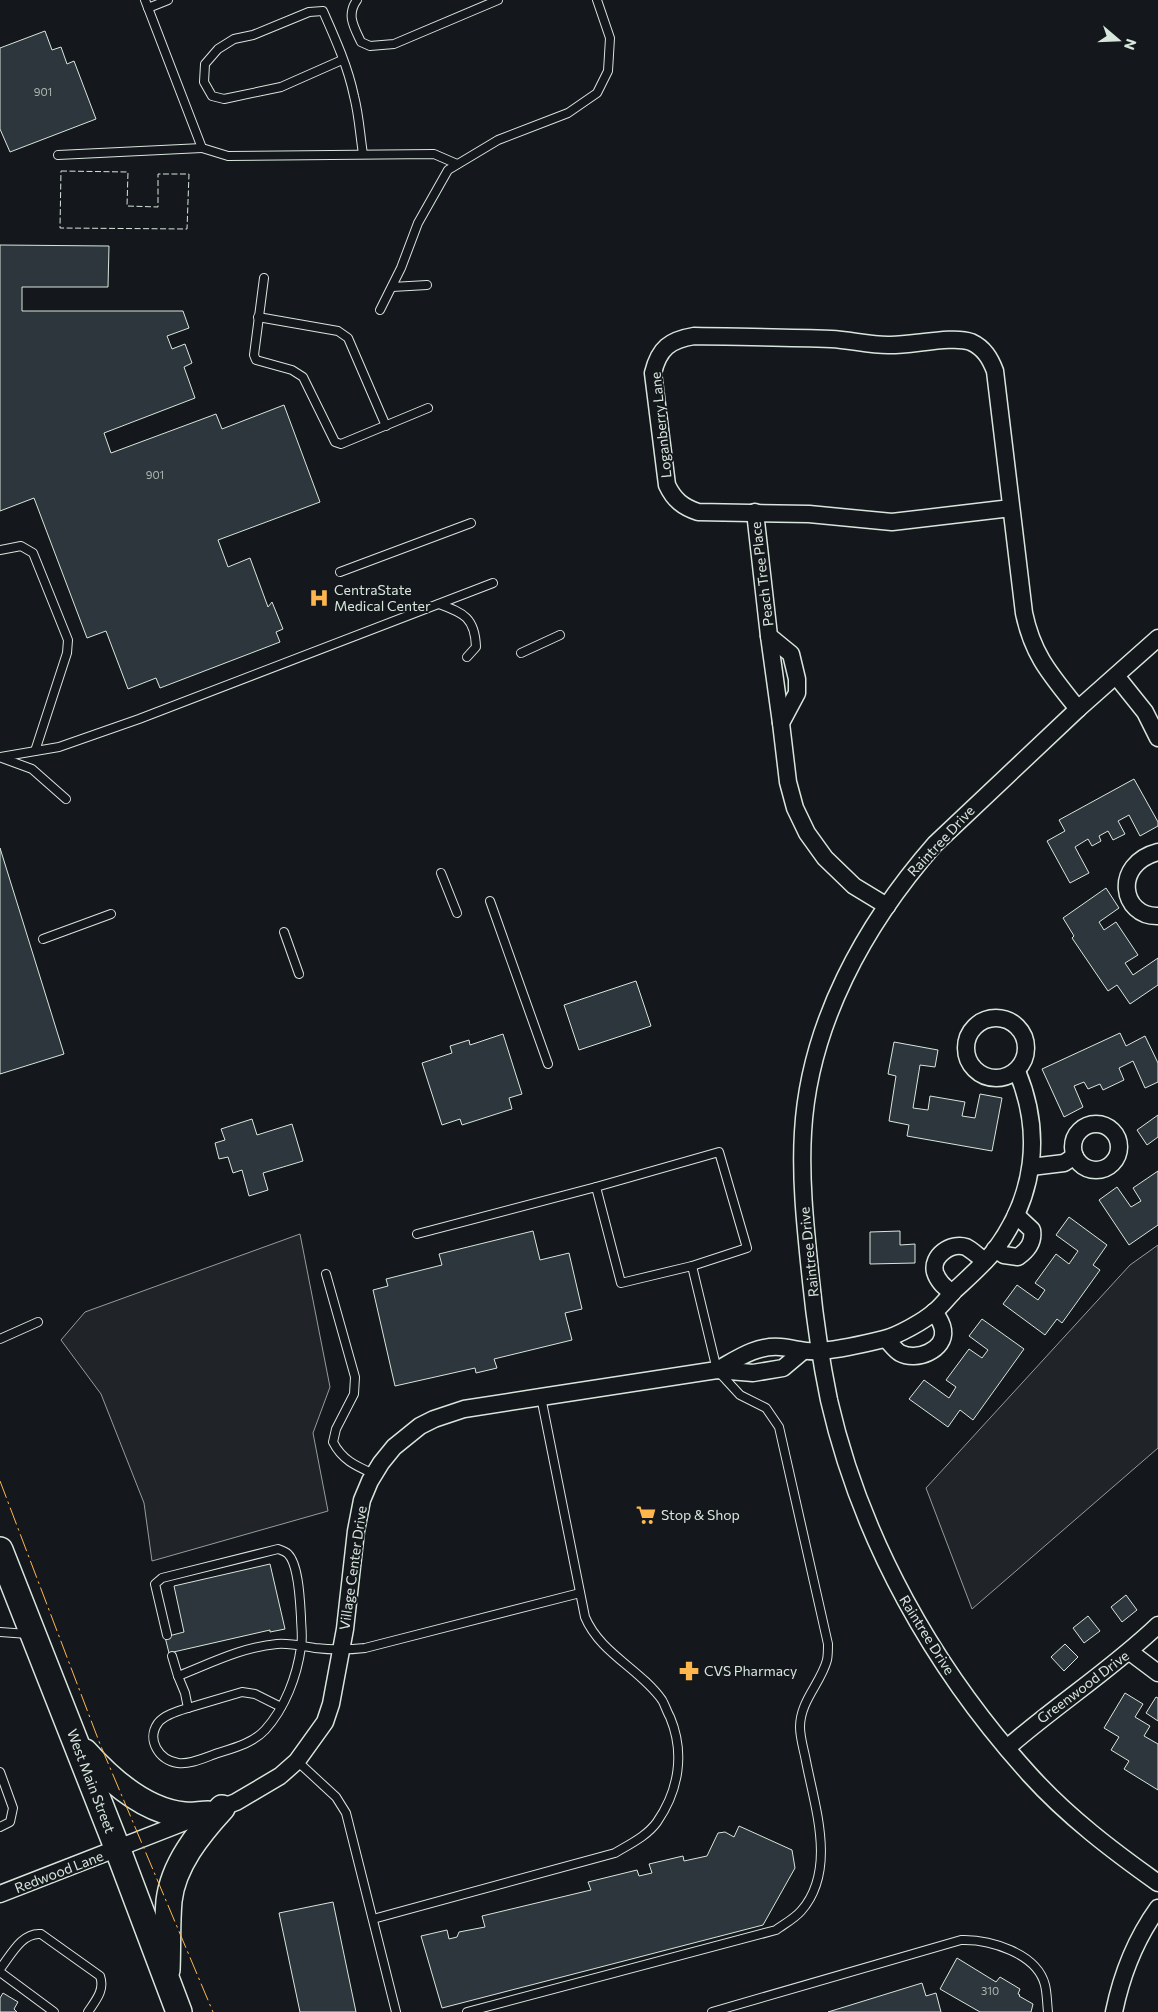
<svg xmlns="http://www.w3.org/2000/svg" width="1158" height="2012" viewBox="0 0 1158 2012" font-family="Commissioner,sans-serif">
  <style>
    .green { fill: #202428; stroke: #939e99 }
    .building { fill: #2c363c; stroke: #d8e6dc }
    .lines { fill: none; stroke-linecap: round; stroke-linejoin: round }
    .service-casing { stroke: #d8e6dc; stroke-width: 10 }
    .minor-casing { stroke: #d8e6dc; stroke-width: 19 }
    .primary-casing { stroke: #d8e6dc; stroke-width: 28 }
    .service { stroke: #14181c; stroke-width: 8 }
    .minor { stroke: #14181c; stroke-width: 16 }
    .primary { stroke: #14181c; stroke-width: 25 }
    .fence { stroke: #d8e6dc; stroke-width: 1; stroke-dasharray: 6 2.5; stroke-linecap: butt }
    .power { stroke: #ffb74d; stroke-width: 1; stroke-dasharray: 18 4 2.5 4; stroke-linecap: butt }
    .labels { text-anchor: middle; stroke-width: 4; stroke-linejoin: round; paint-order: stroke }
    .number-label { font-size: 11px; fill: #adbab4 }
    .street-label { font-size: 14px; fill: #d8e6dc; stroke: #14181c }
    .poi-label { font-size: 14px; fill: #d8e6dc; stroke: #14181c; text-anchor: start }
  </style>
  <rect width="100%" height="100%" fill="#14181c"/>
  <g class="green">
    <path d="M300,1234L330,1387L313,1433L328,1511L152,1561L144,1503L101,1394L61,1340L85,1312Z"/>
    <path d="M1158,1245V1448L972,1609L926,1488L1130,1265Z"/>
  </g>
  <g class="building">
    <path d="M45,31L52,50L61,47L67,64L74,61L96,119L10,152L0,129V48Z"/>
    <path d="M0,245L109,246L108,287H22V311H183L189,328L167,336L172,349L185,344L192,363L184,367L195,398L104,433L111,453L216,414L222,429L284,405L320,502L218,540L228,567L250,558L268,607L272,602L283,629L276,632L280,642L160,688L156,678L128,689L106,631L87,638L34,498L0,511Z"/>
    <path d="M1134,779L1158,822V826L1140,836L1129,815L1118,821L1125,834L1113,840L1108,831L1099,836L1101,841L1092,846L1088,839L1075,847L1089,873L1070,883L1047,841L1065,831L1059,820Z"/>
    <path d="M0,848L64,1054L0,1074Z"/>
    <path d="M1106,888L1119,908L1099,922L1104,930L1116,922L1138,955L1125,963L1133,975L1158,958V985L1130,1004L1117,985L1108,991L1072,938L1074,936L1063,918Z"/>
    <path d="M636,981L651,1026L579,1050L564,1005Z"/>
    <path d="M1120,1033L1126,1046L1145,1036L1158,1063V1082L1145,1088L1133,1061L1119,1068L1124,1080L1103,1090L1100,1084L1088,1089L1084,1082L1074,1086L1083,1107L1064,1117L1042,1069Z"/>
    <path d="M503,1034L522,1094L509,1098L512,1109L462,1125L460,1119L442,1125L422,1063L452,1053L450,1046L469,1040L470,1045Z"/>
    <path d="M894,1042L938,1050L935,1067L920,1065L913,1108L928,1110L930,1096L965,1102L962,1116L975,1118L980,1094L1002,1098L992,1151L907,1136L909,1125L889,1121L896,1076L888,1074Z"/>
    <path d="M1158,1115V1137L1147,1145L1137,1130Z"/>
    <path d="M252,1119L257,1135L292,1124L303,1161L263,1173L268,1190L249,1196L242,1170L233,1173L228,1157L219,1159L215,1143L225,1140L221,1129Z"/>
    <path d="M1158,1171V1225L1129,1245L1099,1200L1117,1187L1131,1207L1141,1201L1133,1188Z"/>
    <path d="M1069,1217L1107,1245L1093,1265L1100,1270L1062,1323L1057,1319L1045,1335L1003,1304L1017,1285L1038,1300L1045,1290L1035,1283L1056,1254L1069,1264L1078,1251L1056,1235Z"/>
    <path d="M533,1231L540,1260L569,1253L582,1309L565,1313L572,1340L494,1359L497,1368L476,1373L475,1368L395,1386L373,1290L388,1286L386,1279L442,1265L439,1254Z"/>
    <path d="M900,1231V1245L915,1244V1263L870,1264V1232Z"/>
    <path d="M982,1319L1024,1349L973,1420L960,1410L948,1427L909,1399L924,1380L949,1398L956,1387L946,1380L969,1349L982,1358L988,1350L969,1336Z"/>
    <path d="M270,1564L285,1629L270,1632V1630L169,1653L165,1637L184,1632L174,1586Z"/>
    <path d="M1126,1595L1137,1610L1122,1622L1111,1607Z"/>
    <path d="M1088,1616L1100,1631L1084,1643L1073,1628Z"/>
    <path d="M1065,1644L1078,1657L1064,1671L1051,1657Z"/>
    <path d="M1125,1693L1143,1704L1135,1717L1150,1726L1144,1736L1158,1744V1790L1124,1769L1129,1761L1111,1750L1119,1737L1104,1728Z"/>
    <path d="M1156,1697L1158,1698V1721L1146,1713Z"/>
    <path d="M739,1826L792,1850L795,1868L763,1925L442,2008L421,1936L447,1930L449,1939L457,1937L459,1932L485,1927L482,1916L591,1890L588,1882L637,1870L639,1876L652,1873L649,1864L683,1856L684,1861L707,1856L718,1833L725,1832L734,1837Z"/>
    <path d="M333,1902L356,2012H300L279,1913Z"/>
    <path d="M957,1958L996,1982L1000,1977L1020,1989L1018,1994L1020,1995L1019,1996L1033,2004L1031,2012H980L940,1989Z"/>
    <path d="M922,1983L926,1996L936,1993L941,2012H828Z"/>
    <path d="M3,1993L18,2002L14,2009L17,2012H0V1998Z"/>
  </g>
  <g class="lines">
    <defs>
      <g id="service">
        <path d="M145,0L202,148L228,156L434,154L457,164"/>
        <path d="M357,0C346,15 354,27 361,42L370,46L394,44L498,0"/>
        <path d="M148,8L168,0"/>
        <path d="M342,60L281,87L224,99L212,96L204,82L205,64L218,49L234,39L253,35L309,12L323,11C335,38 348,67 354,96C359,115 360,135 363,154"/>
        <path d="M58,155L202,148"/>
        <path d="M264,278L254,355L256,360L292,370L303,377L335,442L341,444L428,408"/>
        <path d="M392,287L427,285"/>
        <path d="M380,310L401,268L418,223L448,170L498,140L568,113L597,93L608,71L610,38L597,0"/>
        <path d="M258,317L338,331L348,338L386,426"/>
        <path d="M0,550L21,546L33,553L68,640L67,653L35,751"/>
        <path d="M340,572L471,523"/>
        <path d="M439,604C464,613 475,618 476,647L467,657"/>
        <path d="M521,653L560,635"/>
        <path d="M0,757L59,747L139,719L493,583"/>
        <path d="M2,758L32,769L66,799"/>
        <path d="M441,873L457,913"/>
        <path d="M490,901L548,1064"/>
        <path d="M284,932L299,974"/>
        <path d="M43,939L111,914"/>
        <path d="M596,1187L719,1152L747,1248L692,1266"/>
        <path d="M417,1234L596,1187L621,1283L692,1266L717,1370L740,1395L766,1408L779,1427L828,1644C828,1649 828,1655 827,1660C821,1683 800,1701 800,1727C800,1738 804,1750 806,1761C815,1808 837,1870 801,1911C794,1919 784,1924 776,1930L467,2012"/>
        <path d="M326,1274L355,1377L354,1394L336,1429L333,1442C342,1460 356,1466 374,1474"/>
        <path d="M0,1339L38,1322"/>
        <path d="M0,1632L28,1634"/>
        <path d="M167,1635L155,1584L162,1578L278,1549C281,1550 286,1552 288,1554C299,1565 300,1602 301,1617C301,1626 303,1638 301,1647C297,1676 285,1708 265,1730C253,1743 234,1748 218,1753C206,1757 190,1765 178,1763C159,1760 146,1740 158,1723C164,1715 178,1711 188,1708L185,1693L178,1676C209,1664 242,1647 277,1644C290,1643 302,1646 315,1648C332,1650 348,1650 365,1648L580,1593"/>
        <path d="M172,1656L178,1676"/>
        <path d="M188,1708L242,1692L255,1694L281,1707"/>
        <path d="M297,1761L336,1797L346,1813L396,2012"/>
        <path d="M0,1772L13,1808L10,1822L0,1827"/>
        <path d="M373,1919L615,1853C630,1844 647,1836 657,1822C679,1790 685,1753 670,1717C667,1712 665,1705 662,1700C640,1669 600,1653 585,1617L541,1397"/>
        <path d="M0,1969C11,1955 22,1932 41,1934L100,1976C105,1990 96,2000 88,2012"/>
        <path d="M0,1972L54,2012"/>
        <path d="M712,2012L961,1940C989,1939 1037,1953 1045,1985C1047,1993 1047,2003 1048,2012"/>
      </g>
      <g id="minor">
        <path d="M1011,508L892,522L809,514L698,512C683,507 674,500 667,485L653,373C659,348 670,340 694,336C739,337 785,337 831,339C850,340 869,345 888,345C910,346 953,335 971,342C984,348 990,358 995,371L1024,613C1033,656 1051,675 1078,709"/>
        <path d="M755,512L769,636L791,654L797,679V693L781,723L788,782L795,808L807,833L825,858L854,886L887,906"/>
        <path d="M769,636L781,723"/>
        <path d="M1158,638L1078,709L935,844C865,924 809,1024 803,1132C800,1182 806,1232 811,1281C815,1321 821,1361 829,1400C861,1540 934,1669 1030,1775C1068,1817 1113,1851 1158,1883"/>
        <path d="M1117,677L1145,712L1158,738"/>
        <path d="M1158,852C1112,864 1121,917 1158,916"/>
        <circle cx="996" cy="1048" r="30"/>
        <circle cx="1096" cy="1147" r="23"/>
        <path d="M1031,1167L1064,1163L1075,1156"/>
        <path d="M995,1249L1004,1255L1018,1257C1028,1250 1034,1242 1032,1230L1016,1215"/>
        <path d="M952,1293C945,1287 938,1282 935,1272C931,1256 951,1242 966,1247C972,1250 979,1257 985,1261"/>
        <path d="M886,1339C890,1343 895,1350 900,1353C916,1362 946,1350 943,1330C942,1323 938,1317 934,1312"/>
        <path d="M717,1370C737,1359 756,1345 780,1347C795,1348 805,1353 821,1351C842,1349 864,1344 884,1339C897,1336 924,1321 934,1312C942,1306 948,1297 955,1290C969,1277 983,1265 995,1250C1035,1196 1043,1133 1017,1071"/>
        <path d="M1130,1652L1158,1673"/>
        <path d="M1007,1748C1056,1705 1111,1670 1158,1625"/>
        <path d="M0,1894L236,1802L280,1776L297,1761L325,1722L331,1704L345,1629L356,1531L362,1500L370,1481L381,1463L394,1447L420,1426L434,1419L464,1409L541,1397L717,1370L753,1373L783,1368L802,1352"/>
        <path d="M1114,2012C1122,1973 1135,1940 1158,1908"/>
      </g>
      <g id="primary">
        <path d="M0,1550L118,1850L179,2012"/>
        <path d="M85,1752C110,1780 145,1811 184,1815C192,1816 200,1814 208,1814"/>
        <path d="M167,1970C168,1947 167,1923 169,1901C173,1865 199,1833 222,1808"/>
      </g>
    </defs>
    <use href="#service" class="service-casing"/>
    <use href="#minor" class="minor-casing"/>
    <use href="#primary" class="primary-casing"/>
    <use href="#service" class="service"/>
    <use href="#minor" class="minor"/>
    <use href="#primary" class="primary"/>
    <path class="fence" d="M61,171L128,172L127,206L158,207V174H189L187,229L60,228Z"/>
    <path class="power" d="M0,1481L100,1744L213,2012"/>
  </g>
  <defs>
    <symbol id="hospital-bare" viewBox="-9 -9 18 18"><path d="M-5-5h3v3.5h4V-5h3V5h-3V1.5h-4V5h-3Z" fill="#ffb74d" stroke="#14181c" stroke-width="2.5" paint-order="stroke"/></symbol>
    <symbol id="supermarket-bare" viewBox="-9 -9 18 18"><path d="M-6-5.5h2.5l.6 2H6L4.5 2H-2.5L-4.4-4H-6ZM-1.5 3.2a1.3 1.3 0 1 0 .1 0ZM3 3.2a1.3 1.3 0 1 0 .1 0Z" fill="#ffb74d" stroke="#14181c" stroke-width="2.5" paint-order="stroke"/></symbol>
    <symbol id="pharmacy-bare" viewBox="-9 -9 18 18"><path d="M-2-6h4v4h4v4h-4v4h-4v-4h-4v-4h4Z" fill="#ffb74d" stroke="#14181c" stroke-width="2.5" paint-order="stroke"/></symbol>
  </defs>
  <g fill-rule="evenodd">
    <use href="#hospital-bare" x="305" y="584" width="28" height="28"/>
    <use href="#supermarket-bare" x="632" y="1501" width="28" height="28"/>
    <use href="#pharmacy-bare" x="675" y="1657" width="28" height="28"/>
  </g>
  <g class="labels">
    <g class="number-label">
      <text x="43" y="96">901</text>
      <text x="155" y="479">901</text>
      <text x="990" y="1995">310</text>
    </g>
    <g class="street-label">
      <text transform="translate(661 425) rotate(-96)" y="5">Loganberry Lane</text>
      <text transform="translate(762 574) rotate(-97)" y="5">Peach Tree Place</text>
      <text transform="translate(941 841) rotate(-47)" y="5">Raintree Drive</text>
      <text transform="translate(809 1252) rotate(-96)" y="5">Raintree Drive</text>
      <text transform="translate(353 1568) rotate(-82)" y="5">Village Center Drive</text>
      <text transform="translate(927 1635) rotate(58)" y="5">Raintree Drive</text>
      <text transform="translate(1083 1687) rotate(-37)" y="5">Greenwood Drive</text>
      <text transform="translate(91 1781) rotate(69)" y="5">West Main Street</text>
      <text transform="translate(59 1872) rotate(-21)" y="5">Redwood Lane</text>
    </g>
    <g class="poi-label">
      <text x="334" y="595">CentraState<tspan x="334" dy="16">Medical Center</tspan></text>
      <text x="661" y="1520">Stop &amp; Shop</text>
      <text x="704" y="1676">CVS Pharmacy</text>
    </g>
  </g>
  <g transform="translate(1118 40) rotate(109)" stroke="#14181c" stroke-width="4" paint-order="stroke">
  <path d="M0-4L9 19L0 12L-9 19Z" fill="#d8e6dc"/>
  <text y="-8" font-size="14" font-weight="bold" text-anchor="middle" fill="#d8e6dc">N</text>
  </g>
</svg>
